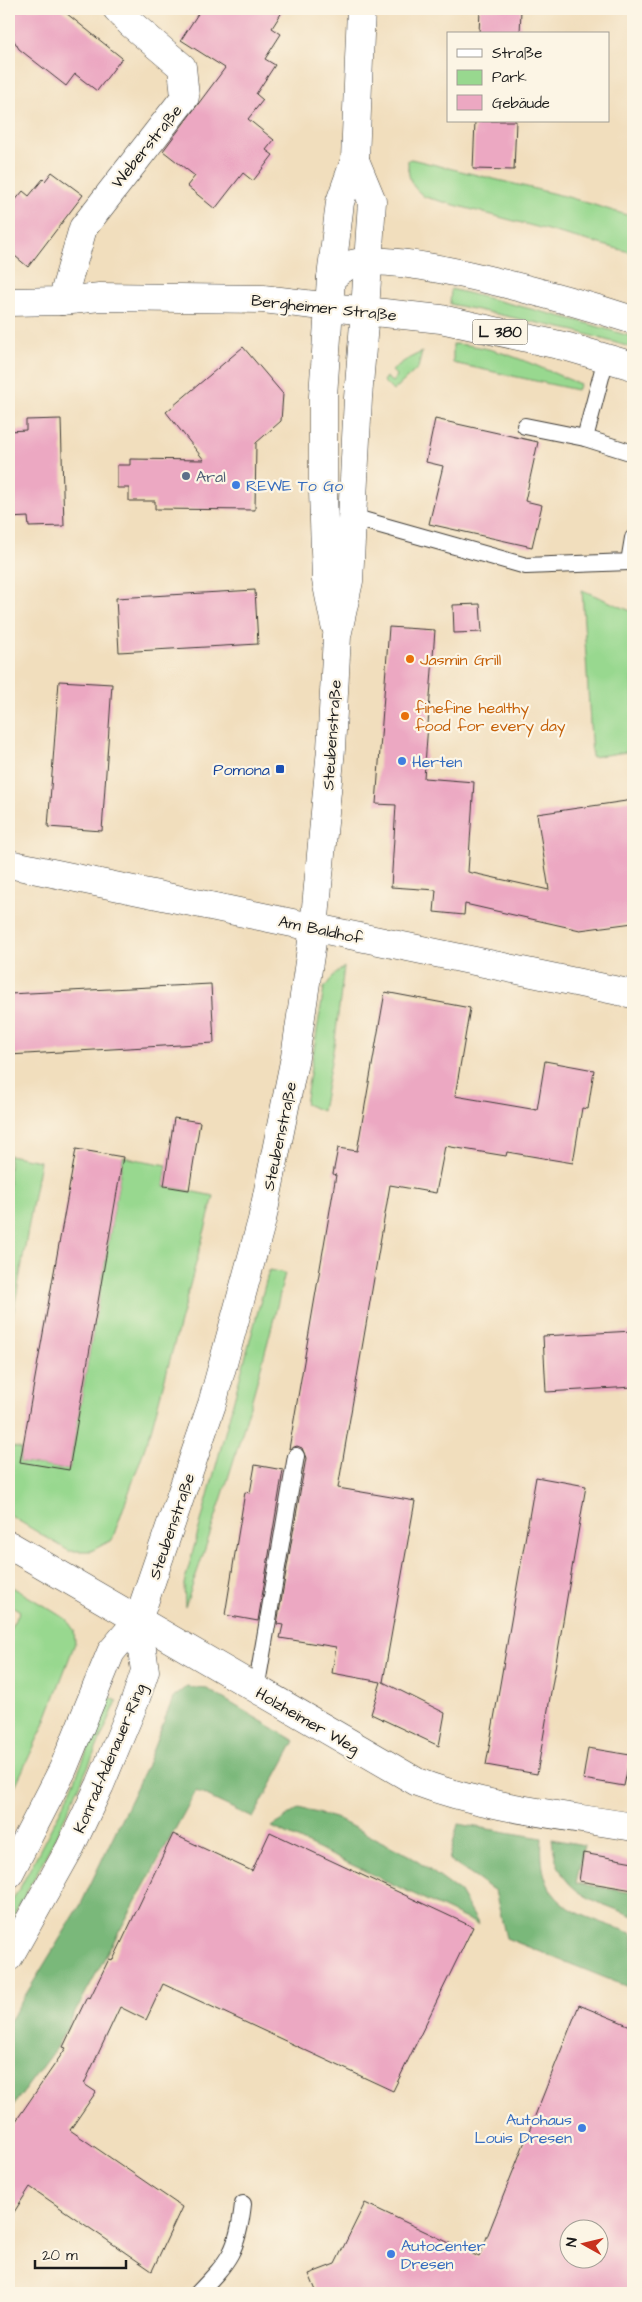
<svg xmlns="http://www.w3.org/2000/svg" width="642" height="2302" viewBox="0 0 642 2302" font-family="'Architects Daughter',sans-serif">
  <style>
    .green { fill: #98d88f; stroke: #5a7a56 }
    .forest { fill: #7ab87a; stroke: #4b6a4b }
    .building { fill: #eca8c2; fill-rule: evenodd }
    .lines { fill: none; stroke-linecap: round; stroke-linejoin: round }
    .lane-casing { stroke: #3c3934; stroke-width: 18 }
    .street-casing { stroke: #3c3934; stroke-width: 29 }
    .secondary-casing { stroke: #3c3934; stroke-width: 29 }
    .primary-casing { stroke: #3c3934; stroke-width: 29 }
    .lane { stroke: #fff; stroke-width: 16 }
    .street { stroke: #fff; stroke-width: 28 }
    .secondary { stroke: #fff; stroke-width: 28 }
    .primary { stroke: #fff; stroke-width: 28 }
    .service-dot { fill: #5c6f8a; stroke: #fcf5e5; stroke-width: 2 }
    .shop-dot { fill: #3f7fe0; stroke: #fcf5e5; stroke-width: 2 }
    .food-dot { fill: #e8710a; stroke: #fcf5e5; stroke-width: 2 }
    .transit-dot { fill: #1a4fb4; stroke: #fcf5e5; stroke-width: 2 }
    .labels { text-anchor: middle; stroke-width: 4.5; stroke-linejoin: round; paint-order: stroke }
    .shield { fill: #fcf5e5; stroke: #5f5d58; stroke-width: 1 }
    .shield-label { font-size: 15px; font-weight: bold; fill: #1c1c1c }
    .street-label { font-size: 16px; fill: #1c1c1c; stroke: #fcf5e5 }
    .service-label { font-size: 16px; fill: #4e5e75; stroke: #fcf5e5; text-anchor: start }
    .shop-label { font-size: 16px; fill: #366cbe; stroke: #fcf5e5; text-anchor: start }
    .food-label { font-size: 16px; fill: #c56008; stroke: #fcf5e5; text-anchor: start }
    .transit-label { font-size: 16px; fill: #164399; stroke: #fcf5e5; text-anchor: end }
  </style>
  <rect width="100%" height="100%" fill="#fcf5e5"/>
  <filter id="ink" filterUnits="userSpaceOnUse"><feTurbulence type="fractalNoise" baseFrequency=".02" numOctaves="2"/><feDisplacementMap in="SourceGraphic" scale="10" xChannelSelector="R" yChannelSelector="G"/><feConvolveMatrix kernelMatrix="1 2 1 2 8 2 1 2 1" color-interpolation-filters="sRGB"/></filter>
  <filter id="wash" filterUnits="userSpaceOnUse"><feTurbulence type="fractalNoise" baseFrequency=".0096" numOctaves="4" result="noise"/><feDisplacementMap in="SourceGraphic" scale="20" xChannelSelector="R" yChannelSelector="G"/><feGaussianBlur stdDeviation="1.12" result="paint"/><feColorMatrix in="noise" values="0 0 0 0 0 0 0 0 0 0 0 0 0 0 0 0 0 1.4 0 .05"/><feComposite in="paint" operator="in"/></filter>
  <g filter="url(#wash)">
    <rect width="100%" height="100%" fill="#f1debd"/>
    <g class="green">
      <path d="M411,159L568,197L633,217V253L425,197C410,186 408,178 408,160Z"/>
      <path d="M451,289L579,321L633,337V348L575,331L450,304Z"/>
      <path d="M453,344C498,345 539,368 580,384L577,390L453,363Z"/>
      <path d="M422,352L418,368L393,391L383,381L386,377L392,382L397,376L392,371C401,362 411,357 422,352Z"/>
      <path d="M582,590L633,612V751L592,757Z"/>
      <path d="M344,967L335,1040L322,1111L305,1104L324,988L335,974Z"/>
      <path d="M9,1155L40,1161L9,1338Z"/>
      <path d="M123,1157L167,1165L164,1186L214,1196L151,1430L112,1540L91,1551H69L9,1515V1446L22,1449L20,1462L69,1470Z"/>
      <path d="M269,1270L285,1273C258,1388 224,1496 185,1607L184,1584Z"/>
      <path d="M9,1585L66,1619L74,1630L75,1643L43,1727L9,1799V1630L20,1611L9,1604Z"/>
      <path d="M109,1697L117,1701C84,1777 51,1852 9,1923V1905L21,1886L70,1792Z"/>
    </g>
    <g class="forest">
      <path d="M187,1687L207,1689L295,1741L253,1818L196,1791L55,2049L9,2111V2022L81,1904L146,1767L173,1698Z"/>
      <path d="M299,1808L335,1818L410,1856L460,1892L479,1925L272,1827Z"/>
      <path d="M458,1824L542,1838C537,1910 577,1912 633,1934V1989L506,1938L495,1891L449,1860Z"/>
      <path d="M552,1839L584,1845L576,1883L633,1893V1916C589,1898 558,1894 552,1839Z"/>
    </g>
    <g id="blocks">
      <g class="building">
        <path d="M9,9H61L122,58L97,91L75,74L66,86L19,49L9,32Z"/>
        <path d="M201,9H284L272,28L281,34L265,59L275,65L256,94L263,100L248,119L274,140L266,150L273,155L253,181L243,173L215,209L187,186L195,176L163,151L225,68L181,40Z"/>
        <path d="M480,9H521L520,34H479Z"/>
        <path d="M475,121H516L514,170L473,169Z"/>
        <path d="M52,172L83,195L28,267L9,251V208L23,191L29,196L43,179L45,181Z"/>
        <path d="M243,347L283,394L281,421L256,443L255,510L155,509V501H129V488H117V465H130V459L204,460L166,412Z"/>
        <path d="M61,419L64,526L29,527L28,517L9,518V431L26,430V420Z"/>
        <path d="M435,419L538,442L525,501L542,505L532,547L429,524L443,466L426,462Z"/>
        <path d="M255,590L258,644L119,652L116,598Z"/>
        <path d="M480,604L482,632L454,633L453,605Z"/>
        <path d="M389,627L435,630L424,778L474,782L468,872L549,890L537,814L633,800V923L580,930L465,904L464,915L434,912L436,890L391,887L396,805L376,804Z"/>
        <path d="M59,681L112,684L102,831L48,827Z"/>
        <path d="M211,984L214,1043L9,1055V994Z"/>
        <path d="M385,992L470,1008L455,1096L537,1110L545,1061L594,1070L588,1109L582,1108L573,1163L507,1152L506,1156L445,1146L436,1193L390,1185L338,1488L415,1501L383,1682L445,1713L439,1746L371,1714L381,1682L332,1673L336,1647L280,1638L283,1625L277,1624L306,1458L302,1448L297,1446L289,1449L336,1175L333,1174L338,1148L357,1151Z"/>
        <path d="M174,1118L200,1122L189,1190L164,1186Z"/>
        <path d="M76,1149L123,1157L69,1470L20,1462Z"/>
        <path d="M633,1331V1387L546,1392L543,1336Z"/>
        <path d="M255,1465L283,1470L258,1621L225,1615L245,1492L250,1493Z"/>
        <path d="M536,1477L586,1486L537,1774L486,1765Z"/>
        <path d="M588,1748L630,1755L624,1786L583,1779Z"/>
        <path d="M270,1832L473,1927L393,2091L163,1984L146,2020L120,2007L84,2084L96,2092L70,2130L182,2207L152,2271L30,2187L9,2220V2131L66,2048L63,2047L87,1997L90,1998L109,1959L113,1960L173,1834L252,1871Z"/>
        <path d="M583,1853L633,1862V1890L579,1881Z"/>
        <path d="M579,2005L633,2027V2293H317L309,2274L335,2264L365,2203L479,2257ZM570,2230H600V2260H570Z"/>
      </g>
    </g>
  </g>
  <g filter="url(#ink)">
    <use href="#blocks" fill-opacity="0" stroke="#3c3934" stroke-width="1"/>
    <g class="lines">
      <defs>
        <g id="lane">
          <path d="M525,426L585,438L633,453"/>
          <path d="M585,438L606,358"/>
          <path d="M352,517L526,566L629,562L633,538"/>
          <path d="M256,1690L296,1456"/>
          <path d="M198,2293C230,2260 238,2250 243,2204"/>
        </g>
        <g id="street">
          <path d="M62,301L83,228L185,97L182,67L130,23L117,9"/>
          <path d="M9,864L633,994"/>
          <path d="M9,1545L417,1782C486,1808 561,1815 633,1827"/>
        </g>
        <g id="secondary">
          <path d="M331,278L340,202L355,160L361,9"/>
          <path d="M9,302L62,301L100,297L263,299L365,311L372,201L355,160"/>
        </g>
        <g id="primary">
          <path d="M335,625L326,580L323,491V396L331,278C337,274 343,268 350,265C389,246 586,305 633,320"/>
          <path d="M9,1874L63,1769L111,1652L138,1620L212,1404L262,1220L295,1057L314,928L331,749L337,636L349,581L358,398L365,311L441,319L568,347L633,366"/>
          <path d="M9,1957L70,1848L100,1785L135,1701L145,1671L138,1620"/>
        </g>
      </defs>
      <use href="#lane" class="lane-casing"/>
      <use href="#street" class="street-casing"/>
      <use href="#secondary" class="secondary-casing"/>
      <use href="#primary" class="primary-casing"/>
      <use href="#lane" class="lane"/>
      <use href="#street" class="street"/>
      <use href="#secondary" class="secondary"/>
      <use href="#primary" class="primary"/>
    </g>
  </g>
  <circle class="service-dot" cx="186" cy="476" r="5"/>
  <g class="shop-dot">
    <circle cx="236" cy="485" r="5"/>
    <circle cx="402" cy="761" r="5"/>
    <circle cx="582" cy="2128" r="5"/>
    <circle cx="391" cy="2254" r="5"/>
  </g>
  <g class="food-dot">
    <circle cx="410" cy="659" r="5"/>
    <circle cx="405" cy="716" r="5"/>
  </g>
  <rect class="transit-dot" x="275" y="764" width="10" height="10" rx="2.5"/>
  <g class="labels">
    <rect class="shield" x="472.5" y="319.5" width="55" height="25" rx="4"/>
    <g class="shield-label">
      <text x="500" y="337">L 380</text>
    </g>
    <g class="street-label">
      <text transform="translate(146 146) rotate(-51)" y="6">Weberstraße</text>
      <text transform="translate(324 307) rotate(6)" y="6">Bergheimer Straße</text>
      <text transform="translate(331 735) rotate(-86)" y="6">Steubenstraße</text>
      <text transform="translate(321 929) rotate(12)" y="6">Am Baldhof</text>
      <text transform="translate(279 1136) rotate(-78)" y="6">Steubenstraße</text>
      <text transform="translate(171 1526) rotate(-71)" y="6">Steubenstraße</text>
      <text transform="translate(308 1720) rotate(30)" y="6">Holzheimer Weg</text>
      <text transform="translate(109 1758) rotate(-67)" y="6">Konrad-Adenauer-Ring</text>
    </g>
    <g class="service-label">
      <text x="196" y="482">Aral</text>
    </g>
    <g class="shop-label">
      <text x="246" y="491">REWE To Go</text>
      <text x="412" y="767">Herten</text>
      <text x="572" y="2125" text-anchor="end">Autohaus<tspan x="572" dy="18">Louis Dresen</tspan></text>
      <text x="401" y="2251">Autocenter<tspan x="401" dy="18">Dresen</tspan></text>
    </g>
    <g class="food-label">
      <text x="420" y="665">Jasmin Grill</text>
      <text x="415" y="713">finefine healthy<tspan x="415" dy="18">food for every day</tspan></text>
    </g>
    <g class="transit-label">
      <text x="270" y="775">Pomona</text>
    </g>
  </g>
  <rect width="642" height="2302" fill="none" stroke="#fcf5e5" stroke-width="30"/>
  <rect x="447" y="32" width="162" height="90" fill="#fcf5e5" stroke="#a29e95"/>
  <rect x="457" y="49" width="25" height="8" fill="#ffffff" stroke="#a29e95"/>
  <text x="492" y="58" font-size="15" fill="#1c1c1c">Straße</text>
  <rect x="457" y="70" width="25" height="15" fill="#98d88f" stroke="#a29e95"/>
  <text x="492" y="82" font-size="15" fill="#1c1c1c">Park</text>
  <rect x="457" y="95" width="25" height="15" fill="#eca8c2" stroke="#a29e95"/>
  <text x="492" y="108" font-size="15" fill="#1c1c1c">Gebäude</text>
  <g transform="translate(584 2244) rotate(278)"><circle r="24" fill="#fcf5e5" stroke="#a29e95"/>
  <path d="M0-4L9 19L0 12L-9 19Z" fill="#c8321e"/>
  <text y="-8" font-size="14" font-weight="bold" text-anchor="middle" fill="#1c1c1c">N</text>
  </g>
  <path d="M35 2260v8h91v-8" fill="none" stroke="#1c1c1c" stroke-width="2.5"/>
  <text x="42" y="2260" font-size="15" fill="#1c1c1c" stroke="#fcf5e5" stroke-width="4" paint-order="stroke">20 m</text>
</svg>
